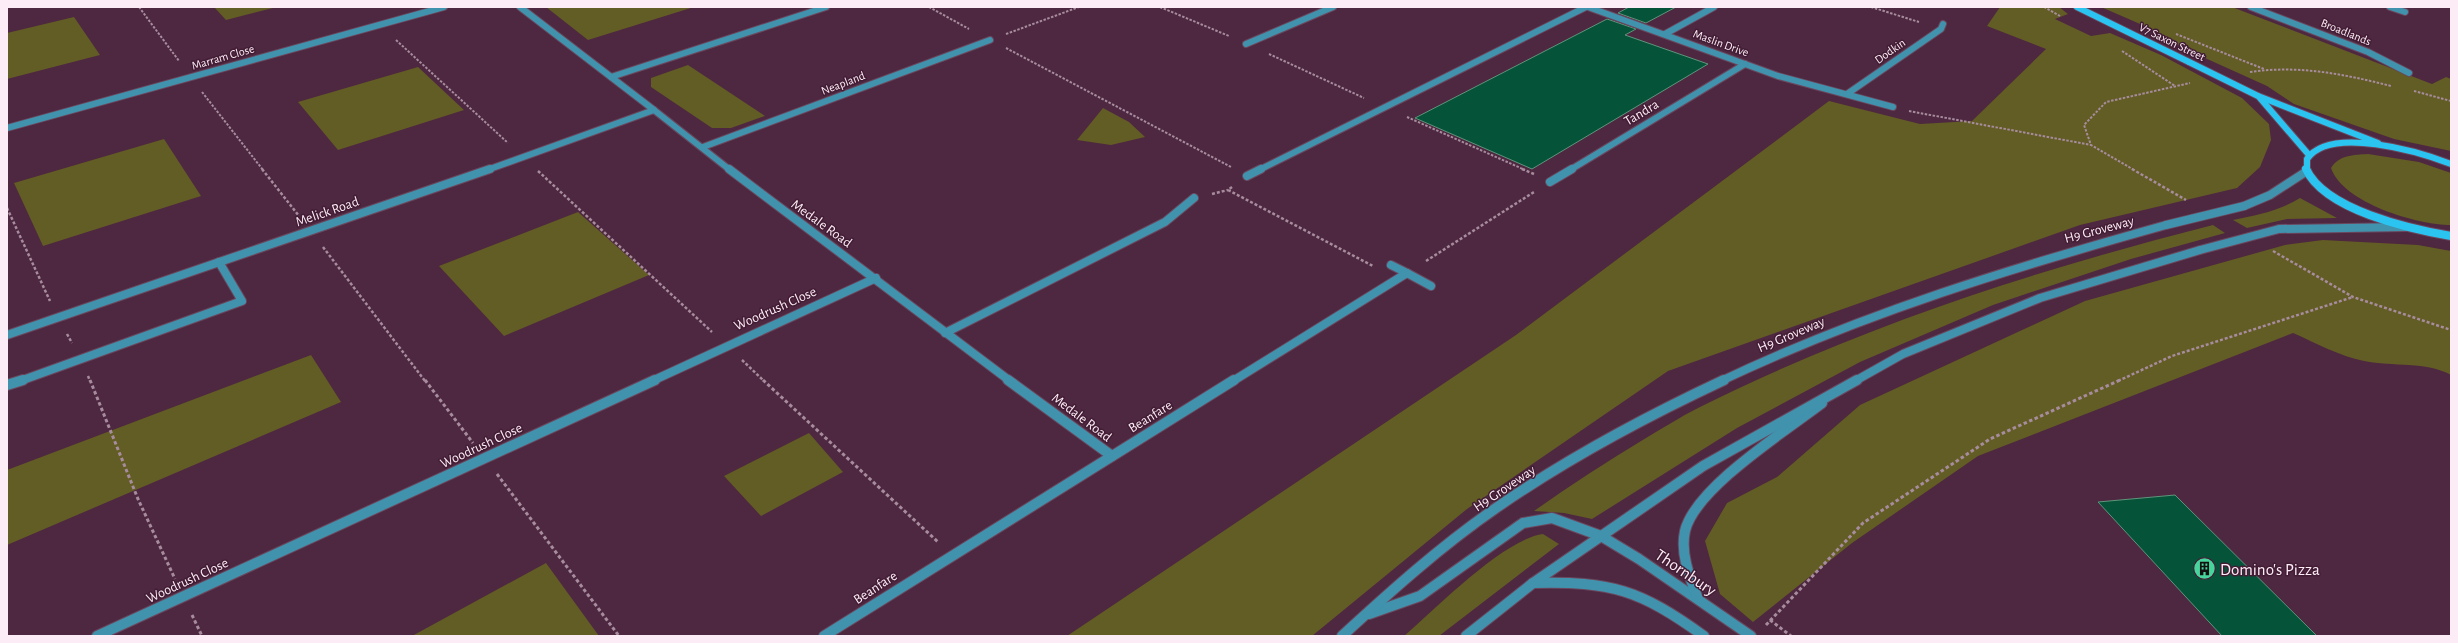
<svg xmlns="http://www.w3.org/2000/svg" width="2458" height="643" viewBox="0 0 2458 643" font-family="'Alegreya Sans',sans-serif">
  <style>
    .green { fill: #625c25 }
    .building { fill: #055439; stroke: #5f947b }
    .lines { fill: none; stroke-linecap: round; stroke-linejoin: round }
    .service-far2-casing { stroke: #6a475d; stroke-width: 8 }
    .service-far1-casing { stroke: #6a475d; stroke-width: 10 }
    .service-casing { stroke: #6a475d; stroke-width: 12 }
    .minor-far2-casing { stroke: #6a475d; stroke-width: 8 }
    .minor-far1-casing { stroke: #6a475d; stroke-width: 10 }
    .minor-casing { stroke: #6a475d; stroke-width: 12 }
    .tertiary-far2-casing { stroke: #6a475d; stroke-width: 8 }
    .tertiary-far1-casing { stroke: #6a475d; stroke-width: 10 }
    .tertiary-casing { stroke: #6a475d; stroke-width: 12 }
    .secondary-far1-casing { stroke: #6a475d; stroke-width: 8 }
    .secondary-casing { stroke: #6a475d; stroke-width: 10 }
    .path-far2 { stroke: #a78c9d; stroke-width: 2; stroke-dasharray: 2.5 1.5; stroke-linecap: butt }
    .path-far1 { stroke: #a78c9d; stroke-width: 2.5; stroke-dasharray: 3 2; stroke-linecap: butt }
    .path { stroke: #a78c9d; stroke-width: 3; stroke-dasharray: 3.5 2.5; stroke-linecap: butt }
    .service-far2 { stroke: #4092ad; stroke-width: 6 }
    .service-far1 { stroke: #4092ad; stroke-width: 8 }
    .service { stroke: #4092ad; stroke-width: 10 }
    .minor-far2 { stroke: #4092ad; stroke-width: 6 }
    .minor-far1 { stroke: #4092ad; stroke-width: 8 }
    .minor { stroke: #4092ad; stroke-width: 10 }
    .tertiary-far2 { stroke: #4092ad; stroke-width: 6 }
    .tertiary-far1 { stroke: #4092ad; stroke-width: 8 }
    .tertiary { stroke: #4092ad; stroke-width: 10 }
    .secondary-far1 { stroke: #2bc4f1; stroke-width: 6 }
    .secondary { stroke: #2bc4f1; stroke-width: 8 }
    .tertiary-bridge-casing { stroke: #6a475d; stroke-width: 10; stroke-linecap: butt }
    .secondary-bridge-casing { stroke: #6a475d; stroke-width: 8; stroke-linecap: butt }
    .tertiary-bridge { stroke: #4092ad; stroke-width: 8 }
    .secondary-bridge { stroke: #2bc4f1; stroke-width: 6 }
    .labels { text-anchor: middle; stroke-width: 3; stroke-linejoin: round; paint-order: stroke }
    .far-street-label { font-size: 12px; fill: #fcecf5; stroke: #431d35 }
    .street-label { font-size: 14px; fill: #fcecf5; stroke: #431d35 }
    .near-poi-label { font-size: 17px; fill: #fcecf5; stroke: #431d35; text-anchor: start }
    .near-street-label { font-size: 17px; fill: #fcecf5; stroke: #431d35 }
  </style>
  <rect width="100%" height="100%" fill="#4e2740"/>
  <g class="green">
    <path d="M214,7H277L226,20Z"/>
    <path d="M546,7H694L588,40Z"/>
    <path d="M2000,7H2059L2068,14L2055,19L2091,36L2110,33L2161,55L2242,98L2269,124L2271,140L2260,167L2237,188L2080,225L1668,371L1467,509L1312,636H1067L1516,335L1829,101L1920,124L1972,121L2046,49L1987,26Z"/>
    <path d="M2101,7H2232L2432,84L2446,77L2451,79V151L2394,139L2294,104L2267,86L2185,49L2147,27Z"/>
    <path d="M74,17L100,55L7,79V33Z"/>
    <path d="M688,65L765,116L731,128H712L651,87V78Z"/>
    <path d="M418,67L464,110L338,150L298,102Z"/>
    <path d="M1103,108L1129,122L1145,137L1111,145L1077,140Z"/>
    <path d="M164,139L201,196L43,246L14,183Z"/>
    <path d="M2368,154L2419,162L2451,173V225C2417,225 2343,203 2331,168C2339,155 2353,155 2368,154Z"/>
    <path d="M2300,198L2337,218L2287,219L2247,228L2233,220C2257,215 2279,211 2300,198Z"/>
    <path d="M578,212L649,275L504,336L439,266Z"/>
    <path d="M2213,225L2225,233L2131,259L1993,305L1860,362L1737,428L1592,519L1564,513L1534,511C1570,485 1608,461 1646,438C1663,428 1680,417 1698,408C1862,326 2036,270 2213,225Z"/>
    <path d="M2323,240L2418,245L2451,251V375C2426,361 2393,367 2364,361C2339,356 2316,343 2293,333L1978,456L1852,543L1753,622L1720,594L1705,541L1727,503L1777,477L1860,405L2085,301L2285,245Z"/>
    <path d="M311,355L341,402L7,545V470Z"/>
    <path d="M809,433L843,472L761,516L724,476Z"/>
    <path d="M1543,534L1559,544L1439,636H1404C1436,608 1504,539 1543,534Z"/>
    <path d="M546,563L599,636H412Z"/>
  </g>
  <g class="building">
    <path d="M1629,7H1676L1646,23L1618,13Z"/>
    <path d="M1607,19L1636,29L1625,35L1708,64L1532,169L1415,118Z"/>
    <path d="M2175,495L2317,636H2222L2098,502Z"/>
  </g>
  <g class="lines">
    <defs>
      <path id="service-far2" d="M2390,7L2405,12"/>
      <path id="service-far1" d="M20,381L242,301L219,262"/>
      <path id="service" d="M7,385L23,380"/>
      <g id="minor-far2">
        <path d="M1588,7L1778,76L1893,107"/>
        <path d="M2251,7L2368,52L2409,73"/>
        <path d="M1665,34L1714,7"/>
        <path d="M1246,44L1333,7"/>
        <path d="M1847,94L1941,29L1943,24"/>
        <path d="M654,110L730,170"/>
        <path d="M7,128L444,7"/>
        <path d="M703,147L990,40"/>
        <path d="M1259,170L1586,7"/>
        <path d="M1570,170L1745,64"/>
      </g>
      <g id="minor-far1">
        <path d="M729,169L1010,381"/>
        <path d="M1247,176L1261,169"/>
        <path d="M1550,182L1572,169"/>
        <path d="M1391,265L1407,273"/>
        <path d="M945,333L1165,222L1194,198"/>
        <path d="M652,381L876,278"/>
        <path d="M1233,381L1407,273L1431,286"/>
      </g>
      <g id="minor">
        <path d="M1008,380L1112,456"/>
        <path d="M1601,536L1639,559L1751,636"/>
        <path d="M1533,583C1612,581 1640,590 1704,636"/>
        <path d="M97,636L655,380"/>
        <path d="M824,636L1234,380"/>
      </g>
      <g id="tertiary-far2">
        <path d="M520,7L654,110"/>
        <path d="M611,77L826,7"/>
        <path d="M487,170L654,110"/>
      </g>
      <g id="tertiary-far1">
        <path d="M2244,206L2270,195L2307,171"/>
        <path d="M2279,229L2405,227"/>
        <path d="M7,335L490,169"/>
        <path d="M1721,381C1864,313 2015,267 2166,225"/>
        <path d="M1855,381L1903,354L2040,298L2200,250"/>
      </g>
      <g id="tertiary">
        <path d="M1698,599C1690,578 1680,554 1685,531C1695,488 1787,430 1822,403"/>
        <path d="M1369,614L1420,596L1523,523L1552,518L1601,536"/>
        <path d="M1342,636C1391,591 1441,546 1496,508C1568,458 1645,417 1724,380"/>
        <path d="M1466,636L1533,583L1703,466L1857,380"/>
      </g>
      <g id="secondary-far1">
        <path d="M2077,7L2189,62"/>
        <path d="M2258,96L2378,143"/>
        <path d="M2260,98L2309,155"/>
        <path d="M2307,170V159C2330,125 2420,152 2451,164"/>
      </g>
      <path id="secondary" d="M2306,169C2325,210 2410,229 2451,236"/>
    </defs>
    <use href="#service-far2" class="service-far2-casing"/>
    <use href="#service-far1" class="service-far1-casing"/>
    <use href="#service" class="service-casing"/>
    <use href="#minor-far2" class="minor-far2-casing"/>
    <use href="#minor-far1" class="minor-far1-casing"/>
    <use href="#minor" class="minor-casing"/>
    <use href="#tertiary-far2" class="tertiary-far2-casing"/>
    <use href="#tertiary-far1" class="tertiary-far1-casing"/>
    <use href="#tertiary" class="tertiary-casing"/>
    <use href="#secondary-far1" class="secondary-far1-casing"/>
    <use href="#secondary" class="secondary-casing"/>
    <g class="path-far2">
      <path d="M139,7L179,61"/>
      <path d="M929,7L969,29"/>
      <path d="M1160,7L1229,36"/>
      <path d="M1871,7L1919,22"/>
      <path d="M2044,7L2060,16"/>
      <path d="M1006,34L1079,7"/>
      <path d="M2176,34L2264,69"/>
      <path d="M396,40L508,143"/>
      <path d="M1006,48L1231,167"/>
      <path d="M2122,51L2175,86"/>
      <path d="M1269,54L1364,98"/>
      <path d="M2250,72C2299,65 2344,74 2391,86"/>
      <path d="M2414,91L2451,101"/>
      <path d="M202,92L263,170"/>
      <path d="M1909,111L2091,145"/>
      <path d="M1407,117L1525,170"/>
      <path d="M2134,170L2091,145L2084,125L2106,102L2190,83"/>
    </g>
    <g class="path-far1">
      <path d="M262,169L299,216"/>
      <path d="M1522,169L1534,174"/>
      <path d="M2132,169L2186,200"/>
      <path d="M538,171L712,332"/>
      <path d="M1232,187L1228,190L1373,266"/>
      <path d="M1212,194L1228,190"/>
      <path d="M7,208L50,301"/>
      <path d="M323,247L425,381"/>
      <path d="M2273,251L2353,297L2451,330"/>
      <path d="M1426,261L1534,192"/>
      <path d="M67,334L72,343"/>
      <path d="M742,360L764,381"/>
      <path d="M88,376L90,381"/>
      <path d="M2118,381L2172,356L2353,297"/>
    </g>
    <g class="path">
      <path d="M90,380L138,499L175,579"/>
      <path d="M425,380L473,443"/>
      <path d="M763,380L938,542"/>
      <path d="M497,474L619,636"/>
      <path d="M192,615L202,636"/>
      <path d="M1770,620L1791,636"/>
      <path d="M1766,625L1863,523L1990,439L2120,380"/>
    </g>
    <use href="#service-far2" class="service-far2"/>
    <use href="#service-far1" class="service-far1"/>
    <use href="#service" class="service"/>
    <use href="#minor-far2" class="minor-far2"/>
    <use href="#minor-far1" class="minor-far1"/>
    <use href="#minor" class="minor"/>
    <use href="#tertiary-far2" class="tertiary-far2"/>
    <use href="#tertiary-far1" class="tertiary-far1"/>
    <use href="#tertiary" class="tertiary"/>
    <use href="#secondary-far1" class="secondary-far1"/>
    <use href="#secondary" class="secondary"/>
    <defs>
      <g id="tertiary-bridge">
        <path d="M2166,225L2244,206"/>
        <path d="M2200,250L2279,229"/>
      </g>
      <path id="secondary-bridge" d="M2189,62L2258,96"/>
    </defs>
    <use href="#tertiary-bridge" class="tertiary-bridge-casing"/>
    <use href="#secondary-bridge" class="secondary-bridge-casing"/>
    <use href="#tertiary-bridge" class="tertiary-bridge"/>
    <use href="#secondary-bridge" class="secondary-bridge"/>
  </g>
  <defs>
    <symbol id="building-disc" viewBox="-11 -11 22 22"><circle r="9.5" fill="#48d49d" stroke="#431d35"/><path d="M-4-6H4V6H1V3H-1V6H-4ZM-2.5-4.3h1.7v1.8h-1.7ZM.8-4.3h1.7v1.8H.8ZM-2.5-1h1.7V.8h-1.7ZM.8-1h1.7V.8H.8Z" fill="#111"/></symbol>
  </defs>
  <g fill-rule="evenodd">
    <use href="#building-disc" x="2192" y="556" width="25" height="25"/>
  </g>
  <g class="labels">
    <g class="far-street-label">
      <text transform="translate(2346 32) rotate(22)" y="4">Broadlands</text>
      <text transform="translate(2172 42) rotate(26)" y="4">V7 Saxon Street</text>
      <text transform="translate(1721 43) rotate(20)" y="4">Maslin Drive</text>
      <text transform="translate(1890 51) rotate(-35)" y="4">Dodkin</text>
      <text transform="translate(223 57) rotate(-16)" y="4">Marram Close</text>
      <text transform="translate(843 83) rotate(-21)" y="4">Neapland</text>
    </g>
    <g class="street-label">
      <text transform="translate(1641 112) rotate(-31)" y="5">Tandra</text>
      <text transform="translate(327 211) rotate(-19)" y="5">Melick Road</text>
      <text transform="translate(822 223) rotate(36)" y="5">Medale Road</text>
      <text transform="translate(2099 229) rotate(-15)" y="5">H9 Groveway</text>
      <text transform="translate(775 308) rotate(-24)" y="5">Woodrush Close</text>
      <text transform="translate(1791 334) rotate(-23)" y="5">H9 Groveway</text>
      <text transform="translate(1150 416) rotate(-32)" y="5">Beanfare</text>
      <text transform="translate(1082 417) rotate(37)" y="5">Medale Road</text>
      <text transform="translate(481 445) rotate(-25)" y="5">Woodrush Close</text>
      <text transform="translate(1504 488) rotate(-34)" y="5">H9 Groveway</text>
      <text transform="translate(187 580) rotate(-25)" y="5">Woodrush Close</text>
      <text transform="translate(875 587) rotate(-33)" y="5">Beanfare</text>
    </g>
    <g class="near-poi-label">
      <text x="2220" y="575">Domino's Pizza</text>
    </g>
    <g class="near-street-label">
      <text transform="translate(1686 572) rotate(34)" y="6">Thornbury</text>
    </g>
  </g>
  <rect width="2458" height="643" fill="none" stroke="#fcecf5" stroke-width="16"/>
</svg>
